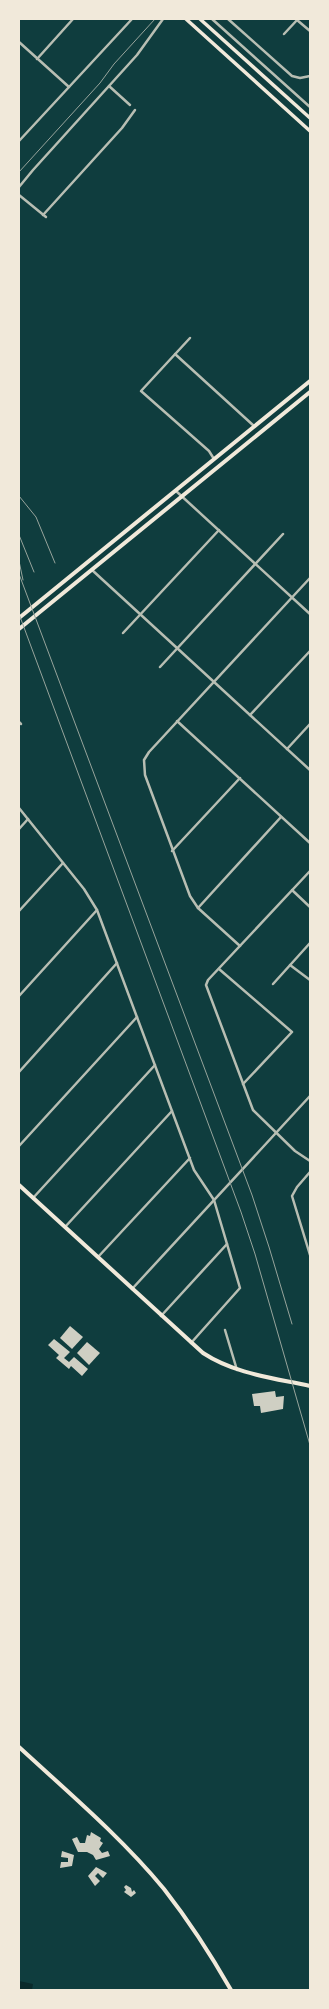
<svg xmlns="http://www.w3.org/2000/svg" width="329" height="2009" viewBox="0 0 329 2009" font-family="Montserrat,sans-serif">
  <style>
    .water { fill: #0a2a2b }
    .building { fill: #cfcfc3 }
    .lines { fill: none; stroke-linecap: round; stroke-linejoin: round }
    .minor { stroke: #b8beb3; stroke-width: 2.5 }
    .secondary { stroke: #f1e9da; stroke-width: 3.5 }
    .primary { stroke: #f1e9da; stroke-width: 4 }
    .trunk { stroke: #f1e9da; stroke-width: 4 }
    .rail { stroke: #97a49c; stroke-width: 1 }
  </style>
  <rect width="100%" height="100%" fill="#0f3d3e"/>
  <path class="water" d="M19,1981L33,1984L32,1990H19Z"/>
  <g class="building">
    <path d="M70,1326L83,1337L72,1349L60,1338Z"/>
    <path d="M54,1339L70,1352L64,1358L69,1362L74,1357L88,1369L82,1376L71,1366L69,1369L56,1358L59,1355L48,1345Z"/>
    <path d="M87,1342L100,1353L89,1365L77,1353Z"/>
    <path d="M275,1391L276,1397L284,1396L283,1409L261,1413L260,1406H254L252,1394Z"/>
    <path d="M91,1832L101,1838L100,1841L103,1843L99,1849L102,1853L108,1851L110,1856L96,1860L93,1855L87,1852H78L72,1839L77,1837L80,1843H85L87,1835L90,1836Z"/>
    <path d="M62,1851L74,1855L72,1866L60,1868L61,1862H68V1858L61,1857Z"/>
    <path d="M96,1867L107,1873L103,1878L98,1873L95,1876L100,1881L95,1886L88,1876Z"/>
    <path d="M126,1885L131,1888L132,1892L134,1890L136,1893L131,1897L124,1892L126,1890L124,1887Z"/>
  </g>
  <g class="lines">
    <g class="minor">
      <path d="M212,19L310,107"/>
      <path d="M228,19L292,76L300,78L310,76"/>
      <path d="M297,20L310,31"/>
      <path d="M284,34L298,19"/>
      <path d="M19,42L69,87"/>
      <path d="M37,59L73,19"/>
      <path d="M109,86L130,105"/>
      <path d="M19,141L132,19"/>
      <path d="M19,187L33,170L137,55L163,19"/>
      <path d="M19,195L46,217"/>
      <path d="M43,215L122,128L135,110"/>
      <path d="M190,338L141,391L209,451L214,459"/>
      <path d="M175,354L254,426"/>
      <path d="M176,491L310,614"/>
      <path d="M92,570L310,770"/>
      <path d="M123,633L219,530"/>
      <path d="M160,667L283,534"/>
      <path d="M250,715L310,651"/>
      <path d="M177,721L310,843"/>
      <path d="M19,722L21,724"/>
      <path d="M287,749L310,724"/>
      <path d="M19,808L84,889L97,910L194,1170L214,1200L240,1288L191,1343"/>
      <path d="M19,829L28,819"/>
      <path d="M172,851L240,778"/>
      <path d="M310,871L208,980L206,985L253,1110L295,1151L310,1161"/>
      <path d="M292,890L310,907"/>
      <path d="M198,908L281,817"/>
      <path d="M19,911L63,863"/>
      <path d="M240,946L198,908L190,896L145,775L144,760L149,752L310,578"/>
      <path d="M290,965L310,980"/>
      <path d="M219,969L292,1032L243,1084"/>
      <path d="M273,984L310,943"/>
      <path d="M19,996L97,910"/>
      <path d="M19,1072L117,963"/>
      <path d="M19,1146L137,1017"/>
      <path d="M310,1172L297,1187L292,1196L310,1255"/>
      <path d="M33,1198L155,1065"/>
      <path d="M65,1227L172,1111"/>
      <path d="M98,1257L190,1158"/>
      <path d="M132,1289L310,1096"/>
      <path d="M161,1316L227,1244"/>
      <path d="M225,1330L237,1370"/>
    </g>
    <g class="secondary">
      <path d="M186,19L310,131"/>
      <path d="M200,19L310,118"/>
    </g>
    <g class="primary">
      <path d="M19,1185L203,1353C235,1374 274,1378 310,1386"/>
      <path d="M19,1747C69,1793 121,1837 164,1889C189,1921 211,1955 231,1990"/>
    </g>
    <g class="trunk">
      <path d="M19,618L310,381"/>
      <path d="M19,629L310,392"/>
    </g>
    <g class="rail">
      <path d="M19,172L100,83L114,64L155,19"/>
      <path d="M19,496L36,517L55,563"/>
      <path d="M19,535L34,572"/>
      <path d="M19,561L23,580"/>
      <path d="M19,574L252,1195L269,1247L292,1324"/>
      <path d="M19,614L241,1212L255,1254L310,1445"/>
    </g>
  </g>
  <rect width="329" height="2009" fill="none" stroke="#f1e9da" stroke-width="40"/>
</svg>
